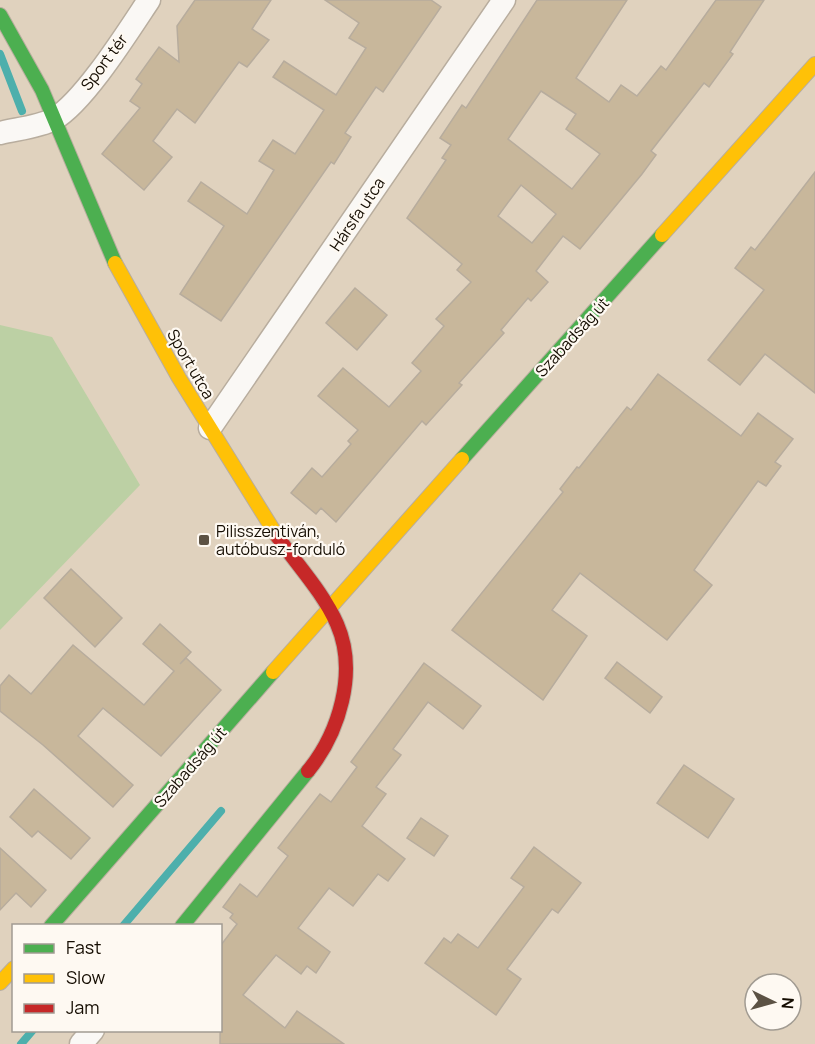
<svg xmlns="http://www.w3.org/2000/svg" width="815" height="1044" viewBox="0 0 815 1044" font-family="Manrope,sans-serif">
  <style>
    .green { fill: #bcd0a4 }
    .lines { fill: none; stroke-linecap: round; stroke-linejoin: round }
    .stream { stroke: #4dafac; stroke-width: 8 }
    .building { fill: #c8b79b; stroke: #b7ac9d; stroke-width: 1.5; fill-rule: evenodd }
    .street-casing { stroke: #b8ad9e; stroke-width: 25 }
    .fast-casing { stroke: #b8ad9e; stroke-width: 16 }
    .slow-casing { stroke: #b8ad9e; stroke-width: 16 }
    .jam-casing { stroke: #b8ad9e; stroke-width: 16 }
    .street { stroke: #faf8f5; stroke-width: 22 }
    .fast { stroke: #4caf50; stroke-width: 14 }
    .slow { stroke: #ffc107; stroke-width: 14 }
    .jam { stroke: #c62828; stroke-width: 14 }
    .poi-dot { fill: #5c5244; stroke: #fef9f2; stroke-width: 2 }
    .labels { text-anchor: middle; stroke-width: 4.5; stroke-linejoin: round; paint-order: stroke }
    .street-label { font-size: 16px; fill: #150d02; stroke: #fef9f2 }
    .poi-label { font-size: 16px; fill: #150d02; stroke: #fef9f2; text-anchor: start }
  </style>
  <rect width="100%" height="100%" fill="#e0d2be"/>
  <path class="green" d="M0,325L52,337L140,485L0,630Z"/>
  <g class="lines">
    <g class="stream">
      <path d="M0,54L22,111"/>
      <path d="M123,926L221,811"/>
      <path d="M21,1044L33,1030"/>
    </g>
  </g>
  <g class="building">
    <path d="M195,0H271L252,29L269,40L247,67L239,62L195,123L177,109L153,141L172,157L144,190L102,154L140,108L130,101L142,84L136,79L159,47L179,62L177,26Z"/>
    <path d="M325,0H431L441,7L383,92L376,87L345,133L351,137L334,164L331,162L221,321L180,294L224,226L188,201L201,182L247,214L274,170L259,161L273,140L295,154L324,110L273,77L284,61L336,95L366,48L349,38L359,23Z"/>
    <path d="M537,0H627L576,78L609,102L621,85L637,96L661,66L666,70L716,0H764L730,52L733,54L709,87L704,83L651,151L656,155L642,174L580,249L563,236L536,271L548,282L531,301L528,298L501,330L504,333L459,383L462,385L426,425L422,421L336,522L321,508L316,514L291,493L312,468L322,477L351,444L348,441L358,430L318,396L343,368L389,407L421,371L412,363L444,326L436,319L471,282L457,270L462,264L407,218L446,160L442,158L451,145L440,138L462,105L466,108ZM541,91L576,114L566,129L600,154L572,189L508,139ZM521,185L556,214L532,243L498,216Z"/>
    <path d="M815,172V393L765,354L740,385L708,360L764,290L735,268L751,247L755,250Z"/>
    <path d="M355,288L387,315L357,350L326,323Z"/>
    <path d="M658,374L741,436L758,413L793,439L775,462L781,466L766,486L758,481L694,570L712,585L667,640L580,573L552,610L587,636L543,700L452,630L563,492L560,489L577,467L579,468L627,407L631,410Z"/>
    <path d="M71,569L122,618L95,647L44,598Z"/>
    <path d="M160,624L191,652L180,664L186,658L221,690L161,756L103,708L78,736L133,785L113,807L43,745L0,711V686L9,675L31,694L73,645L144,705L174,671L143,644Z"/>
    <path d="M617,662L662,697L650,713L605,678Z"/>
    <path d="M424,663L481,706L463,729L428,702L393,749L401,755L376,787L386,794L362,826L405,859L388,881L378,874L353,906L329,888L298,928L330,952L316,973L307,966L301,974L276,955L243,995L285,1028L297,1011L344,1044H220L221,945L237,924L230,918L233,914L223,907L240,884L257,897L288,856L278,848L320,794L331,802L357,767L351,762Z"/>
    <path d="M684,765L734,799L708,838L657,803Z"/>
    <path d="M34,789L90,838L71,859L38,831L32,837L10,817Z"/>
    <path d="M421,818L448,836L434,856L407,838Z"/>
    <path d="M534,847L581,883L558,913L552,909L507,969L521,979L496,1015L425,963L444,938L451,943L458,934L478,948L524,887L511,878Z"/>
    <path d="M0,848L46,890L31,907L16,893L0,910Z"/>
  </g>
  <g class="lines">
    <defs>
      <g id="street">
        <path d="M0,133C16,129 39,127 54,119C84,102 129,30 149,0"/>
        <path d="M210,428L504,0"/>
        <path d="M81,1044L93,1030"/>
      </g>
      <g id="fast">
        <path d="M0,15L42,90L115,263"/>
        <path d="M462,459L662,235"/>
        <path d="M51,926L273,672"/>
        <path d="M182,926L308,771"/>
      </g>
      <g id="slow">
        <path d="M662,235L815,64"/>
        <path d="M115,263L179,378L277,536"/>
        <path d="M273,672L462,459"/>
        <path d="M0,983L14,968"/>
      </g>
      <path id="jam" d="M277,536C297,565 323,592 337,624C358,672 339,733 308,771"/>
    </defs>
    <use href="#street" class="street-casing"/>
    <use href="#fast" class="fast-casing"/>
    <use href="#slow" class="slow-casing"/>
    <use href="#jam" class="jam-casing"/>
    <use href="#street" class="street"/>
    <use href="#fast" class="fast"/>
    <use href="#slow" class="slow"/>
    <use href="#jam" class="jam"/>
  </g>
  <rect class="poi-dot" x="198" y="534" width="12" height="12" rx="3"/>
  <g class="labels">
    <g class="street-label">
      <text transform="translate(104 62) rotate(-53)" y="6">Sport tér</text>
      <text transform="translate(357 214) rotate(-56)" y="6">Hársfa utca</text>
      <text transform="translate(572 337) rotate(-48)" y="6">Szabadság út</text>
      <text transform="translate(191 364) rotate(60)" y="6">Sport utca</text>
      <text transform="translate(190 767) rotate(-49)" y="6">Szabadság út</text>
    </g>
    <g class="poi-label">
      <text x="216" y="537">Pilisszentiván,<tspan x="216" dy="18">autóbusz-forduló</tspan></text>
    </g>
  </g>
  <rect x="12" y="924" width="210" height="108" fill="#fef9f2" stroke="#a19b92" stroke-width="1.5"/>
  <rect x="24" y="944" width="30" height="9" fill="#4caf50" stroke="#a19b92" stroke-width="1.5"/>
  <text x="66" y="954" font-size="18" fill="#150d02">Fast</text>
  <rect x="24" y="974" width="30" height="9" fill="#ffc107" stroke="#a19b92" stroke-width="1.5"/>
  <text x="66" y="984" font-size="18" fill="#150d02">Slow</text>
  <rect x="24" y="1004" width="30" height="9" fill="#c62828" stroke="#a19b92" stroke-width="1.5"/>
  <text x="66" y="1014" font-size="18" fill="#150d02">Jam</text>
  <g transform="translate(773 1002) rotate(95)"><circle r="28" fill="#fef9f2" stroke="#a19b92" stroke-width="1.5"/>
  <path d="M0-4.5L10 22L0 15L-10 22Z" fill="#5c5244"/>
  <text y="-9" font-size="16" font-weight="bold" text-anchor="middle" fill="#150d02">N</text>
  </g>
</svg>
